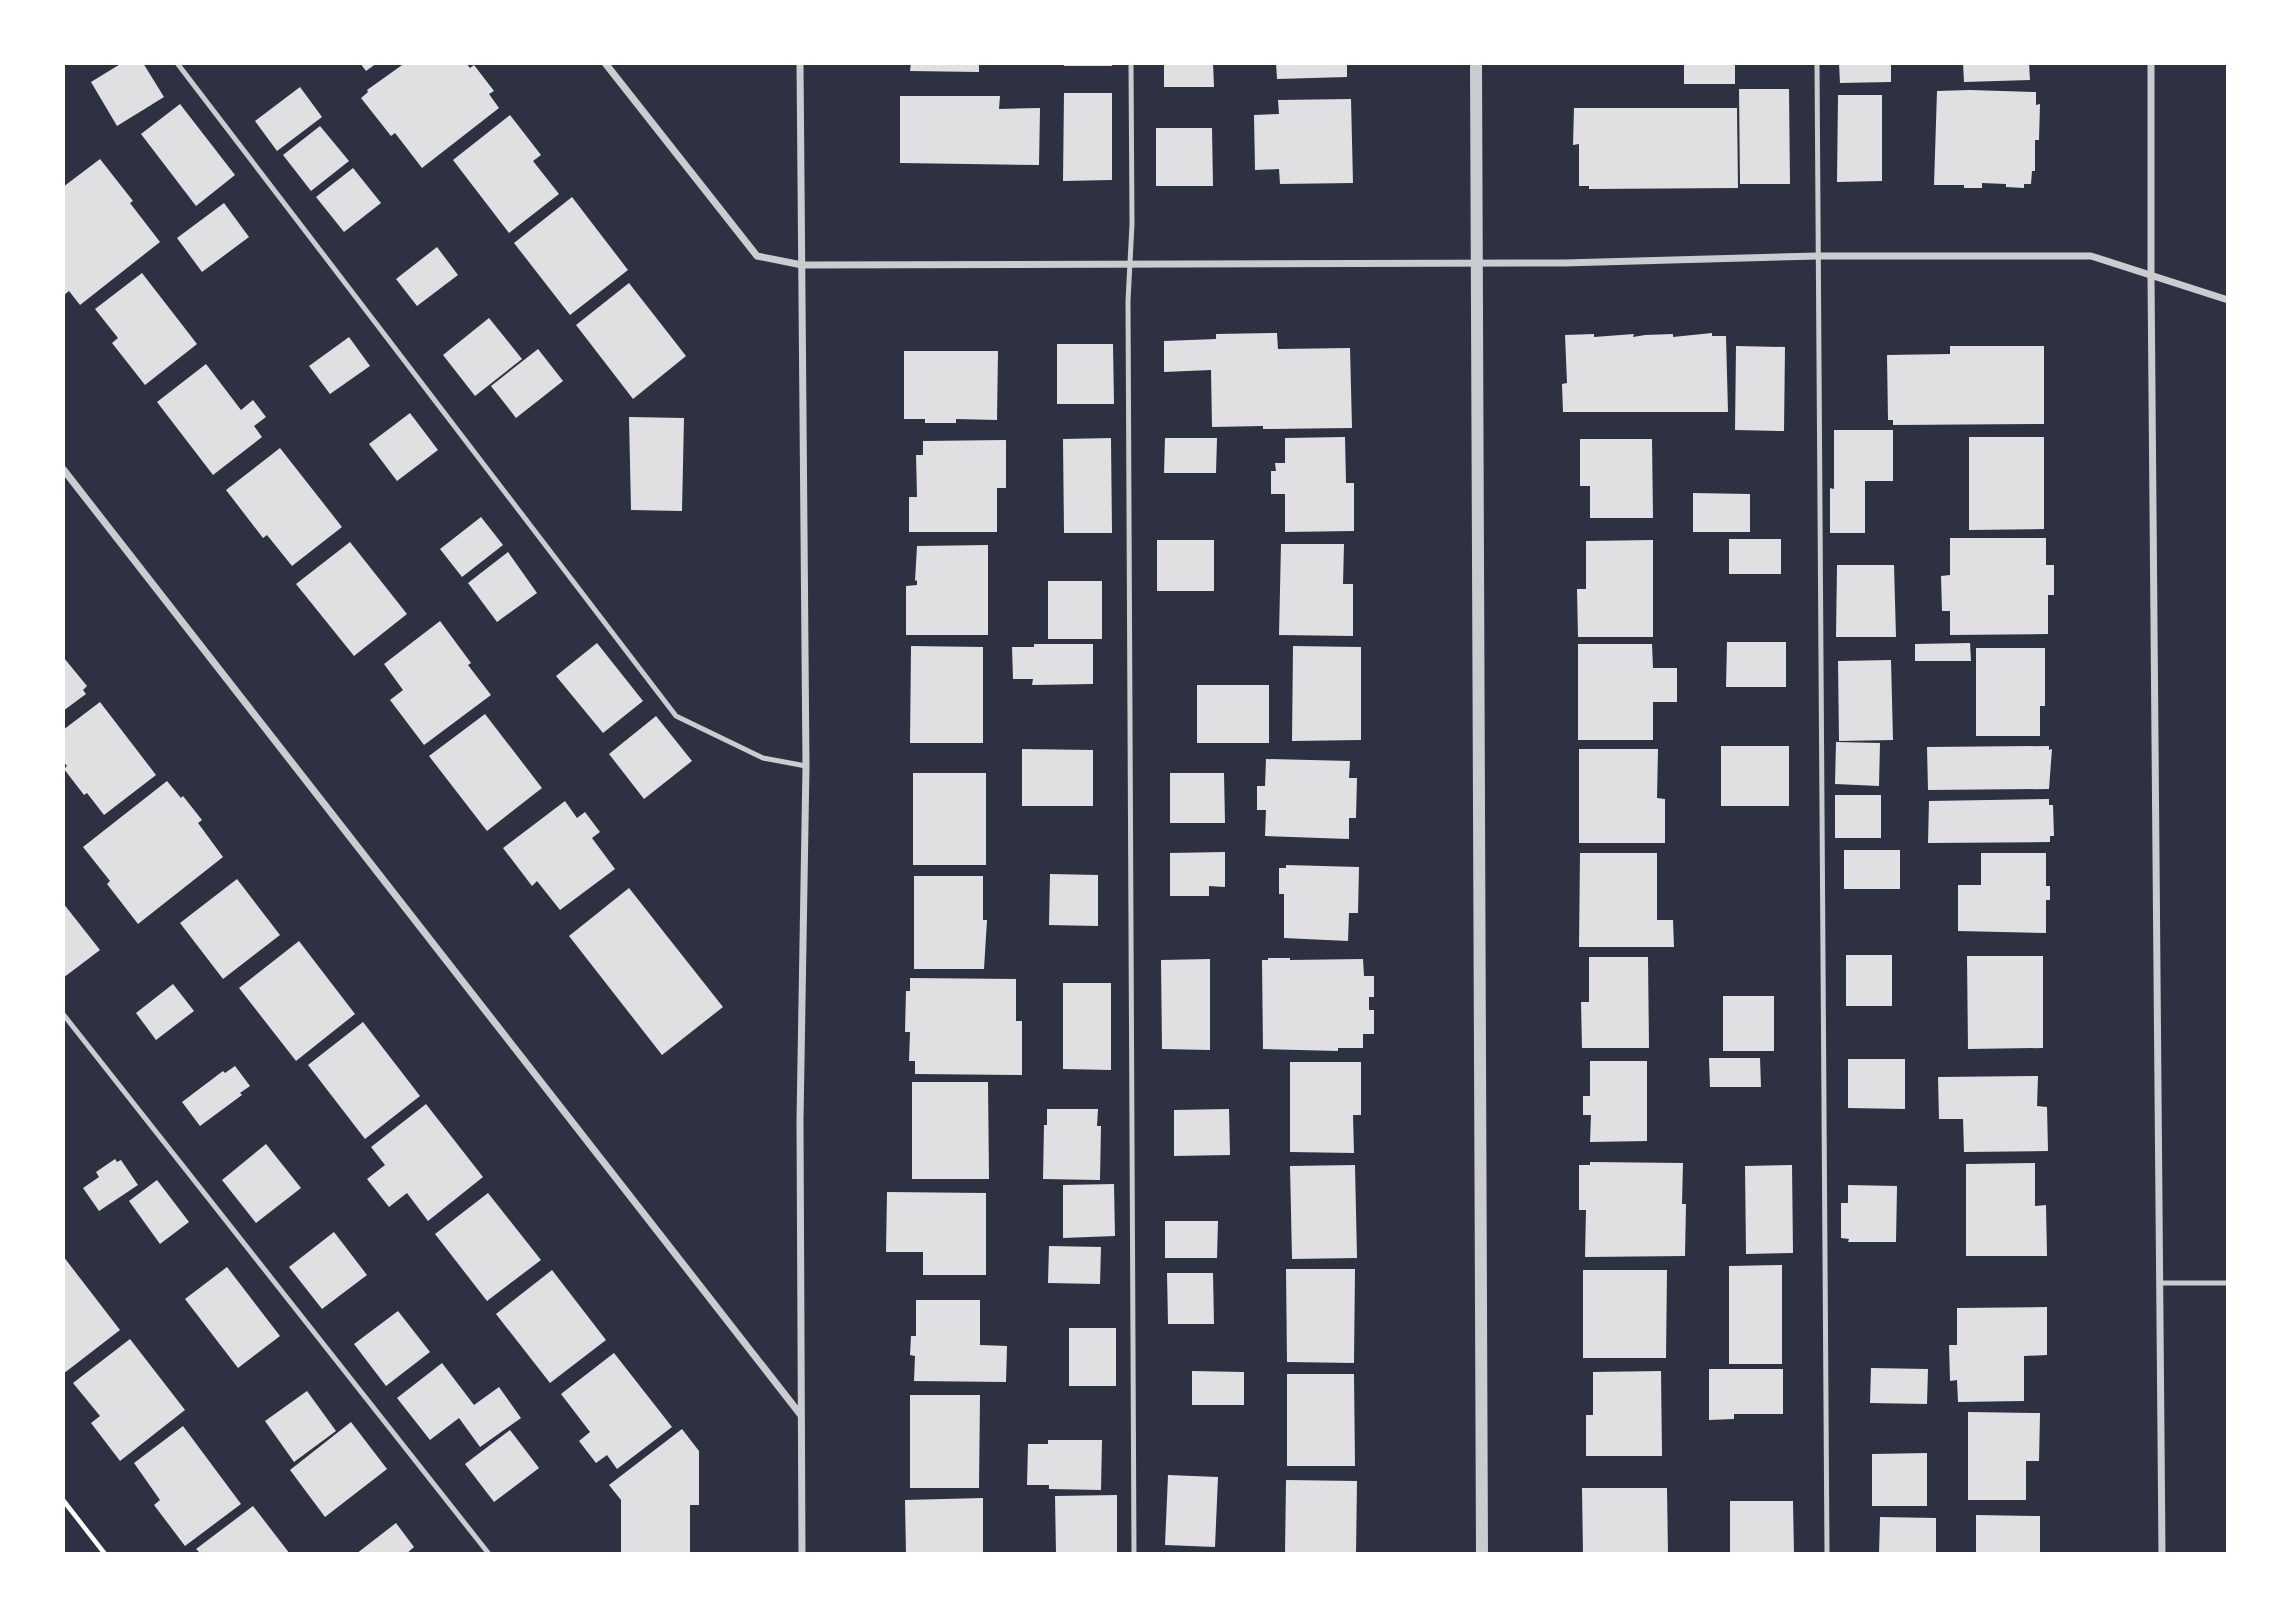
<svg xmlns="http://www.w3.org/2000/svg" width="2291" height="1617" viewBox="0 0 2291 1617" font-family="'PT Sans Narrow',sans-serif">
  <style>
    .building { fill: #e0e0e3 }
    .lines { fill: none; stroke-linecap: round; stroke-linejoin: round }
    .path { stroke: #fff; stroke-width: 4.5 }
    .service { stroke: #caccd0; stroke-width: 5 }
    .minor { stroke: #caccd0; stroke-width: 7 }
    .tertiary { stroke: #caccd0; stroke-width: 12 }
  </style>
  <rect width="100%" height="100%" fill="#2d3142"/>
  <g class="building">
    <path d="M122,63H143L164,97L117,126L91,82Z"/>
    <path d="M360,63H377L366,71Z"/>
    <path d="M405,63H466L470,68L474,65L494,91L489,94L499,108L422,168L395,133L391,136L361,98L368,92L367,90Z"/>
    <path d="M911,63H979V72L910,71Z"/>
    <rect x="1064" y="63" width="48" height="3"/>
    <path d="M1164,63H1213L1214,87H1164Z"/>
    <path d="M1276,63H1347V77L1277,79Z"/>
    <rect x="1684" y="63" width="51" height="21"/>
    <path d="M1839,63H1891V82L1840,83Z"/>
    <path d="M1963,63H2029L2030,80L1964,82Z"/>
    <path d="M300,87L322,117L277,151L255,121Z"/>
    <path d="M1739,89H1789L1790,184H1740Z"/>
    <path d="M1970,90L2036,92V105L2040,104L2039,140H2035V171H2032L2031,184H2024V188L2006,187V184L1982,183V188H1964V185H1934L1937,91Z"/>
    <path d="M1064,93H1112V180L1063,181Z"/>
    <path d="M1838,95H1882V181L1837,182Z"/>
    <path d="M900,96H1000L999,109L1040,108L1039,165L900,163Z"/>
    <path d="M1351,99L1353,183L1280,184L1279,169L1255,170L1254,115L1279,114L1278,100Z"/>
    <path d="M180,104L235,175L196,206L141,134Z"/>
    <path d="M1574,108H1737L1738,188L1589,189V186H1579V144L1573,145Z"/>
    <path d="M510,115L541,155L533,161L559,194L509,233L453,160Z"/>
    <path d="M320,126L349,161L311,191L283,155Z"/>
    <path d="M1156,128H1212L1213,186H1156Z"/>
    <path d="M100,159L133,201L130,203L160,242L80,305L69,291L63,296V187Z"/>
    <path d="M353,168L381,203L344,232L316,197Z"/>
    <path d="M572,197L628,270L570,315L514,243Z"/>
    <path d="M224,203L249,237L202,272L177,238Z"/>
    <path d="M437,247L458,275L417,306L396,279Z"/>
    <path d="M142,273L197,344L145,385L112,343L118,338L95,309Z"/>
    <path d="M629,283L686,356L633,399L576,325Z"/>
    <path d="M489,318L522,359L475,396L443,355Z"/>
    <path d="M1277,333L1278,349L1350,348L1352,428L1263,429V426L1212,427L1211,370L1164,372V341L1216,339V334Z"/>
    <path d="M1712,333V336H1726L1728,412H1563L1562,384L1567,383L1565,335L1594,334V337L1634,334L1633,337L1645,335L1673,334V337Z"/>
    <path d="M349,337L370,366L330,394L309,366Z"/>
    <path d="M1057,344H1113L1114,404H1057Z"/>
    <path d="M1736,346L1785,347L1784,431L1735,430Z"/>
    <path d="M1950,346H2044V424L1893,425V420H1888L1887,355L1950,354Z"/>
    <path d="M538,349L563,381L516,418L491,386Z"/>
    <path d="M904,351H998L997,420L956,419V423H925V419H904Z"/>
    <path d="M206,364L241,410L253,400L266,417L254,426L262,437L213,475L157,402Z"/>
    <path d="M410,413L438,450L397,481L369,444Z"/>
    <path d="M629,417L684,418L682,511L631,510Z"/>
    <path d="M1834,430H1893V481H1865V533H1830V488L1834,489Z"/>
    <path d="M1345,437L1346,483H1354V531L1285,532V494H1271V471H1276L1275,463H1285V438Z"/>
    <path d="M1969,437H2044V529L1969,530Z"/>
    <path d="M1111,438L1112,533H1064L1063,439Z"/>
    <path d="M1165,438H1217L1216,473H1164Z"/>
    <path d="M1580,439H1652L1653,518H1590V486H1580Z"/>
    <path d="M1006,440V488H997V532H909V497H917L916,455H923V441Z"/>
    <path d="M280,448L342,527L292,566L267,535L263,538L226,490Z"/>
    <path d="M1693,493L1750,494V532H1693Z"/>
    <path d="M481,517L503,545L462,577L440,549Z"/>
    <path d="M1950,538H2046V565H2054V595H2048V634L1950,635V611H1942L1941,576L1950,575Z"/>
    <rect x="1729" y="539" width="52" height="35"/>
    <rect x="1157" y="540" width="57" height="51"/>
    <path d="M1653,540V637H1578L1577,589H1586V541Z"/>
    <path d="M350,542L407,614L354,656L296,584Z"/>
    <path d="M1281,544H1344L1343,584H1353V636L1279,635Z"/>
    <path d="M988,545V635H906V586L917,585V580L915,581L917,546Z"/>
    <path d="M508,552L537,593L497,622L468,583Z"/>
    <path d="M1837,565H1894L1896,637H1836Z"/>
    <rect x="1048" y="581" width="54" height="58"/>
    <path d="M440,621L471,663L468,665L491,695L424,745L390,700L403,690L384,664Z"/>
    <path d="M1727,642H1786V687H1726Z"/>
    <path d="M597,643L643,701L603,733L556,676Z"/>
    <path d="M1970,643L1971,661H1915V644Z"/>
    <path d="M1034,644H1093V684L1032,685L1033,679H1013L1012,647H1034Z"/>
    <path d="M1578,644H1652L1653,668H1677V702H1653V740H1578Z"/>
    <path d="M911,646L983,647V743H910Z"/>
    <path d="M1293,646L1361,647V740L1292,741Z"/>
    <path d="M1976,648H2045V706H2040V736H1976Z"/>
    <path d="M64,658L87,686L83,690L86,694L63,711Z"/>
    <path d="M1891,660L1893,740L1839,741L1838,661Z"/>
    <rect x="1197" y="685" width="72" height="58"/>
    <path d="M100,702L156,775L104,815L87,793L84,795L64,769L67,766L63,761V730Z"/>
    <path d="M485,714L542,788L487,831L429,756Z"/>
    <path d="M656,716L692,761L644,799L609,754Z"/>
    <path d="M1836,742L1880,743L1879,786L1835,784Z"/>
    <rect x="1721" y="746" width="68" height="60"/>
    <path d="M2049,746V750L2052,749L2049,789L1928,790L1927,747Z"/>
    <path d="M1022,749L1093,750V806H1022Z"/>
    <path d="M1579,749H1658L1657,798L1665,799V843H1579Z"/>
    <path d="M1266,759L1350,761L1349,778H1357L1356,818H1349V839L1265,836L1266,810H1257V786H1265Z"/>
    <rect x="913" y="773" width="73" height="92"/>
    <path d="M1170,773H1224L1225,823H1170Z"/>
    <path d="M167,781L181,798L183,796L202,820L198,823L223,857L138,924L107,884L110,881L83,847Z"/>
    <rect x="1835" y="795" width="46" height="43"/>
    <path d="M2049,799V805H2053L2054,836H2050V842L1928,843L1929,801Z"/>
    <path d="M565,801L577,818L585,812L600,832L592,838L615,869L560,910L537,881L532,886L503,848Z"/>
    <rect x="1844" y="850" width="56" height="39"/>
    <path d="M1225,852V887L1209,886V896H1170V853Z"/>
    <path d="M1580,853H1657V920H1673L1674,947H1579Z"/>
    <path d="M1981,853H2046V886H2050V900H2046V933L1958,931V885H1981Z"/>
    <path d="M1286,865L1359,867L1358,913H1349L1348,941L1284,938V894H1279V868H1286Z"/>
    <path d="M1050,874L1098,875V926L1049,925Z"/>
    <path d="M914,876H983V920H987L984,969H914Z"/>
    <path d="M237,879L280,935L223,979L180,923Z"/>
    <path d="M629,888L723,1007L662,1055L569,936Z"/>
    <path d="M63,903L100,950L63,978Z"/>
    <path d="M299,941L355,1014L296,1061L239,988Z"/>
    <rect x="1846" y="955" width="46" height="51"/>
    <path d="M1967,956H2043V1048L1968,1049Z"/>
    <path d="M1589,957H1648L1649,1048H1582L1581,1002H1589Z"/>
    <path d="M1268,958H1290V960L1363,959L1364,976H1374V997H1369V1010H1374V1034H1363V1048H1338V1051L1263,1049L1262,960H1268Z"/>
    <path d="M1210,959V1050L1162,1049L1161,960Z"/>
    <path d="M910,978L1016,979V1021H1022V1075L915,1074V1061H909L910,1032H905L906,991H910Z"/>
    <path d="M1063,983H1111V1070L1063,1069Z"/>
    <path d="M173,984L194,1011L156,1040L136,1013Z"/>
    <rect x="1723" y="996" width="51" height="55"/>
    <path d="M363,1022L420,1096L365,1139L308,1065Z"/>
    <path d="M1709,1058H1760L1761,1087H1710Z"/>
    <path d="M1848,1059H1905V1109L1848,1108Z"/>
    <path d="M1590,1061H1647V1141L1590,1142L1591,1115H1583V1096H1590Z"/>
    <path d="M1290,1062H1361V1115H1353L1354,1153L1290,1152Z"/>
    <path d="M235,1066L250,1086L240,1093L242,1095L200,1126L182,1102L223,1071L225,1073Z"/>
    <path d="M2038,1076L2037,1106L2047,1107L2048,1151L1964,1152L1963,1119H1939L1938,1077Z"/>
    <path d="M912,1082H988L989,1179H912Z"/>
    <path d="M426,1104L483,1177L428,1221L407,1193L389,1207L367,1179L385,1165L371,1147Z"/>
    <path d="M1047,1109H1098L1097,1126H1101L1100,1180L1043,1179L1044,1125H1047Z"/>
    <path d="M1229,1109L1230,1155L1174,1156V1110Z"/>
    <path d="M266,1144L301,1188L256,1223L222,1180Z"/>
    <path d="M115,1159L117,1162L121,1160L138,1185L99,1211L83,1188L99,1177L96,1172Z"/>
    <path d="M1590,1162L1683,1163L1682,1204H1686L1685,1256L1585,1257L1586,1210H1579V1165H1590Z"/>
    <path d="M2035,1163V1206L2046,1205L2047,1256H1966V1164Z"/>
    <path d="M1355,1165L1357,1258L1292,1259L1290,1166Z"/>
    <path d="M1792,1165L1793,1253L1746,1254L1745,1166Z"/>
    <path d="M157,1180L189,1222L160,1244L129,1201Z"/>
    <path d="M1114,1184L1115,1236L1063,1238V1185Z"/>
    <path d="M1848,1185L1897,1186L1896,1242H1848L1849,1239L1841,1238V1203H1848Z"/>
    <path d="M887,1192L986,1193V1275H923V1252H886Z"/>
    <path d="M488,1193L541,1260L487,1301L435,1234Z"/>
    <path d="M1165,1221H1218L1217,1258H1165Z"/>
    <path d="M334,1232L367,1275L322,1309L289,1267Z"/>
    <path d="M1049,1246L1101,1247L1100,1284L1048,1283Z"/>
    <path d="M63,1256L120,1330L63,1374Z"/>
    <path d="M1782,1265V1364H1729V1266Z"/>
    <path d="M227,1267L280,1336L238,1368L185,1299Z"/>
    <path d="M1286,1269H1355L1354,1363L1287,1362Z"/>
    <path d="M552,1270L606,1340L550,1383L496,1314Z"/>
    <path d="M1583,1270H1667L1666,1358H1583Z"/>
    <path d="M1167,1273H1213L1214,1324H1168Z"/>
    <path d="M916,1300H980V1345L1007,1346L1006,1382L914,1381L915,1356L910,1355L911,1336H916Z"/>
    <path d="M2047,1307V1355L2024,1356V1401L1958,1402L1957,1380L1950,1381L1949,1345H1957V1308Z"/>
    <path d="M398,1311L430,1352L386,1386L354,1344Z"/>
    <rect x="1069" y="1328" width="47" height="58"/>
    <path d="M130,1339L185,1410L120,1461L91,1423L100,1416L73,1383Z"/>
    <path d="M614,1353L672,1427L617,1469L607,1455L596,1463L579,1441L590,1432L561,1394Z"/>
    <path d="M442,1363L474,1405L499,1387L521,1418L480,1447L459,1418L430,1440L397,1398Z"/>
    <path d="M1871,1368L1928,1369L1927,1404L1870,1403Z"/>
    <path d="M1709,1369H1783V1414H1734V1419L1709,1420Z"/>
    <path d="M1192,1371L1244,1372V1405H1192Z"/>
    <path d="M1661,1371L1662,1456H1586V1415H1593V1372Z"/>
    <path d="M1287,1374H1354L1355,1466H1287Z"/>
    <path d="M307,1391L336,1431L294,1462L265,1421Z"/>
    <path d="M910,1395H980L979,1488H910Z"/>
    <path d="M1968,1412L2040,1413L2039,1461H2026V1500H1968Z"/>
    <path d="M351,1422L387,1469L325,1517L290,1470Z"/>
    <path d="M183,1426L241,1504L185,1546L154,1505L160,1500L134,1463Z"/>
    <path d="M682,1429L699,1451V1505H690V1554H621V1500L609,1485Z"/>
    <path d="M510,1430L539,1468L494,1502L465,1464Z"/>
    <path d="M1048,1440H1102L1101,1490L1049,1489V1485H1027L1028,1444H1048Z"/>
    <path d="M1927,1453V1506H1872V1454Z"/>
    <path d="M1168,1475L1218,1477L1215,1547L1165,1545Z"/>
    <path d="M1286,1480L1357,1481L1356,1554H1285Z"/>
    <path d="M1582,1488H1667L1668,1554H1583Z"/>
    <path d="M1117,1495V1553H1056L1055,1496Z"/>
    <path d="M983,1498V1554H906L905,1500Z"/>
    <path d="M1730,1501H1793L1794,1554H1730Z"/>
    <path d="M253,1506L290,1554H201L196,1549Z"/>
    <path d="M1976,1515L2040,1516V1554H1976Z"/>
    <path d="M1880,1517L1936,1518V1554H1879Z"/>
    <path d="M396,1523L414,1547L406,1554H356Z"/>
  </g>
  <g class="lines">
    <path class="path" d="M63,1500L105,1554"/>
    <g class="service">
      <path d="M177,63L676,716L763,758L806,766"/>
      <path d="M1131,63L1132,224L1128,301L1134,1554"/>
      <path d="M1817,63L1827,1554"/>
      <path d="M63,1014L489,1554"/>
      <path d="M2160,1283H2228"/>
    </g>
    <g class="minor">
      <path d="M605,63L757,256L802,265L1564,263L1817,256H2091L2228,300"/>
      <path d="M800,63L806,766L800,1120L802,1554"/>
      <path d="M2151,63V276L2162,1554"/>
      <path d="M63,469L800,1414"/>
    </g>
    <path class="tertiary" d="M1476,63L1482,1554"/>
  </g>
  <rect width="2291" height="1617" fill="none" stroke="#ffffff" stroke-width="130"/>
</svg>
